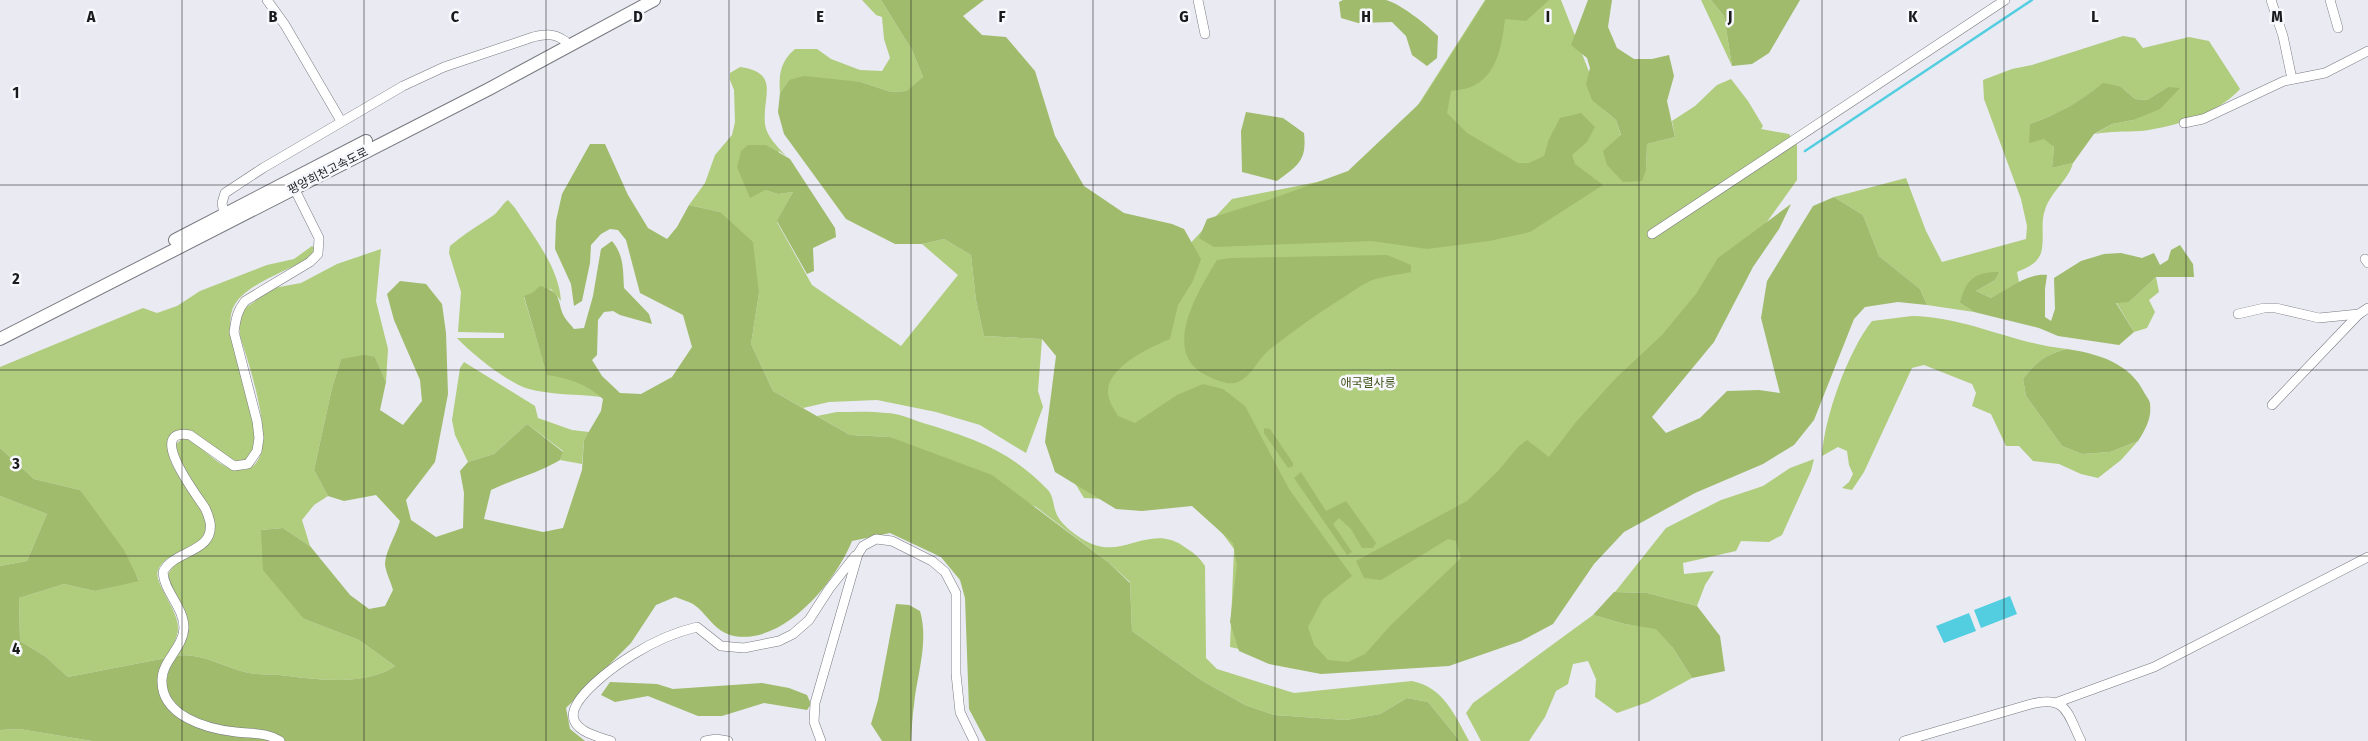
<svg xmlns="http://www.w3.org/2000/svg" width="2368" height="741" viewBox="0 0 2368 741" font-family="'Fira Sans Condensed','Noto Sans KR',sans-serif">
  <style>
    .green { fill: #b0cc7d }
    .forest { fill: #9fbb6b }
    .water { fill: #53cee0 }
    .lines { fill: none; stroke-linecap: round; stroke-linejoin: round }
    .stream { stroke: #53cee0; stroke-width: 2.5 }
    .minor-casing { stroke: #787980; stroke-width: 10 }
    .highway-casing { stroke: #787980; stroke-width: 14 }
    .minor { stroke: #fff; stroke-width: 9 }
    .highway { stroke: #fff; stroke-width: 12 }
    .grid { fill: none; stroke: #1a1a1d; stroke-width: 1; stroke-opacity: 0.55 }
    .labels { text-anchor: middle; stroke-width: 5; stroke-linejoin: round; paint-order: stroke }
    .street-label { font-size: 12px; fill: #1a1a1d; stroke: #f7f8fe }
    .park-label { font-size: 12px; fill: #42531a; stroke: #f7f8fe }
    .grid-label { font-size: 16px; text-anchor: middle; font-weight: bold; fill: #1a1a1d; stroke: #f7f8fe; stroke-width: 5; stroke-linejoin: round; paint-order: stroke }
  </style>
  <rect width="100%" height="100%" fill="#e9eaf2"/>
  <g class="green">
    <path d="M862,0H881L912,50L923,77L908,91L891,92L861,82L789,80L780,93C779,74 780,62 795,49H817L831,59L860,70L882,71L890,58L884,39L882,17L876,15Z"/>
    <path d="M1485,0H1561L1604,110L1616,120L1621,136L1619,138L1646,170L1647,144L1675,137L1672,121L1695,106L1717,85L1731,79L1748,101L1763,126L1761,129L1789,134L1797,145V180L1645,392L1373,652L1341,671L1230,647L1234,549L1200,503L1084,498L1051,444L1137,300L1232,199L1347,176L1416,108Z"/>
    <path d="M1701,0H1711L1724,16L1732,66Z"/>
    <path d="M2123,36L2135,38L2143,48L2189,37L2209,41L2240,89C2218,114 2174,127 2141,131C2125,132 2110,131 2095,134L2112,124L2133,120L2168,87L2147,100L2135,99L2120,86L2103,84C2080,102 2058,114 2030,124L2054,147L2052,168L2073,163C2068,181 2051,191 2045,210C2040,223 2045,239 2041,253C2037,264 2027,268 2017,272L2019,282L1991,298L1976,291L1995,280L1998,272L1960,303L1974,312L1927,305L1920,289L1879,256L1863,215L1834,197L1906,178L1926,231L1942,262L2026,239L2027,226L2021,199L1984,99L1983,80L2012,69L2032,65Z"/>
    <path d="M740,67C781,73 762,96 765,124C766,136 778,147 786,156L779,151L765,190L778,194L793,192L777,222L812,285L901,346L958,275L922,244L944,239L971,255L976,300L984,336L1042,339L1038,391L1043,407L1026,453L980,425L936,412L877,400L829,402L803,408L773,391L751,344L759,293L720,212L689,205L705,183L715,155L732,135L735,122L734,90L730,80V73Z"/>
    <path d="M508,200L515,208C533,236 559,267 561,301L551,289L524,297L547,374C568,377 585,383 601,397C578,394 551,395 529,389C508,383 472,354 457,338H504V333L458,332L461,292L449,253L450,246C464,234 479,225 494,215C500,210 502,204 508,200Z"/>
    <path d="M312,246L315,249L309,258C288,271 248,283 235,304C212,339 283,443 242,462C217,459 203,429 178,430C149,456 194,489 204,513C218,551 168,546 158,570C153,583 180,611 178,630C177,640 170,649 166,658L68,677L46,657L20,641L19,598L64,584L95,591L139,580L80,490L34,479L0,448V367L143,308L157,313L177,306L200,291L267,265L294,259Z"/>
    <path d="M381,249L376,301L388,349L386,382L375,357L341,359L332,388L314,470L328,496L314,505L302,520L310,546L283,528L261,530L304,619L359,640L395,666C365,687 314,679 279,675C267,674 253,675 241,671C220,665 198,652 176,656L185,639L168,574C181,553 193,560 206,545C209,541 212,535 214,530L176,451V444L184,437C203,445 218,469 239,470C288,472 247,359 240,336L239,322L242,310L274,288L301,283L337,264Z"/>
    <path d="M2156,277L2159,292L2149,300L2155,312L2147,328L2134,332L2116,302H2129Z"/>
    <path d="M1912,316C1967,317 2014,344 2067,349C2046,354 2036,362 2023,379L2026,396L2062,446L2082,454L2110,452L2138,441L2121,460L2098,478L2081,474L2059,464L2033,461L2019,446H2006L1991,414L1972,406L1976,393L1972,384L1924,365L1912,368L1864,472L1852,490L1842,488L1849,482L1853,474L1849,465L1847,451L1838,447L1822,456C1824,418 1848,351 1872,321Z"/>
    <path d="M464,362L535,406L538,418L572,430L589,432L584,440L582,464L560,460L563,451L527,424L494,454L468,462L455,435L452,420L460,368Z"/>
    <path d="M837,412C853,412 870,411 886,413C898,413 911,419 923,423C973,438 1011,451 1048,490C1054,497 1053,507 1057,515C1062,526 1080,539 1092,544C1125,558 1152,522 1186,548C1194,553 1200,558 1205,566L1206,658L1217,669L1294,693L1412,681C1443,687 1455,715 1469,741H1460L1428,702L1407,698L1380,714L1346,720L1274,715L1245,705L1201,680L1132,631L1130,582L1108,562L1036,507L890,437L850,435L817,416Z"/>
    <path d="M1814,459L1811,471L1782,535L1769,542L1741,541L1736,551L1683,563L1684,574L1714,571L1705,585L1697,606L1647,593L1615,592L1666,528L1721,500L1763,486L1790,468Z"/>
    <path d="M0,496L47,514L27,561L0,566Z"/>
    <path d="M1593,615L1625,624L1656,628L1673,648L1692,678L1648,702L1617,713L1595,697L1596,679L1588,661L1573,664L1568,684L1556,691L1545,717L1529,741H1481L1466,713L1473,703Z"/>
    <path d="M19,729L92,741H0V730Z"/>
  </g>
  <g class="forest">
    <path d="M881,0H984L963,16L982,35L1006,37L1035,71L1055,136L1084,186L1124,213L1172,224L1184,229L1201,259L1193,281L1178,305L1170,339C1150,347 1100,370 1109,398C1110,404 1115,410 1118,416L1135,423L1177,395L1203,384L1223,389L1245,406L1289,489L1352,576L1323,599L1308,627L1314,645L1328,660L1348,662L1365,654L1391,625L1461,558L1456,541L1448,539L1381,580L1364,578L1356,561L1467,501L1498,471L1518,447L1527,440L1549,457L1576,422L1616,378L1662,335L1696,294L1718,258L1791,204L1779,229L1753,267L1714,342L1652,417L1666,433L1700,418L1727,391L1759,390L1780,393L1761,318L1767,281L1813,206L1834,197L1863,215L1879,256L1920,289L1927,305L1898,302L1865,307L1854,319L1814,420L1794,445L1763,464L1695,493L1624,532L1594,564L1553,624L1521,641L1449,666L1321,674L1269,664L1239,651L1230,622L1237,565L1233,543L1192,506L1142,511L1116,509L1055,472L1045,442L1056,356L1042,339L984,336L976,300L971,255L944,239L922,244H895L846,219L784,134L778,112L780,93L789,80L804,76L861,82L891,92L907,91L923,77L912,50Z"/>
    <path d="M1343,0C1356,0 1374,0 1386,0C1401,4 1427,25 1438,36L1437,58L1427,66L1412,55L1406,36L1392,22L1358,23L1341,18L1339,2Z"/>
    <path d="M1486,0H1549L1526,21L1505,19C1502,44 1498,74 1473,86C1467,89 1458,90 1451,91L1447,113L1467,133L1518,163H1529L1544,156L1549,139L1560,118L1581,113L1595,127L1587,142L1572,155L1575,164L1603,185L1530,232L1489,241L1427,249L1372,241L1214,247L1199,238L1207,219L1274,198L1348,171L1421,102Z"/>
    <path d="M1588,0H1612L1608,27L1617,48L1634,59H1652L1669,55L1674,76L1667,101L1675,137L1647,144L1646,170L1642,181L1623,182L1607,165L1603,151L1621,135L1616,120L1592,100L1586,84L1590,68L1587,58L1571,45Z"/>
    <path d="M1711,0H1800L1769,53L1752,64L1732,66L1724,16Z"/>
    <path d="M2103,83L2120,86L2135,99L2147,100L2168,87L2180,88L2160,109L2133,120L2112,124L2094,134L2073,163L2052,168L2054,147L2044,139L2029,143L2030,124C2058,114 2080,102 2103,83Z"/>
    <path d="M1246,112L1283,118L1304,133C1307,161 1298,165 1277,181L1242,172L1241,131Z"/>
    <path d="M590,144H605L628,195L648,228L667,239L677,227L689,205L720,212L753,242L759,293L751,344L773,391L850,435L890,437L992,475L1108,562L1130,583L1132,631L1201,680L1245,705L1274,715L1346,720L1380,714L1407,698L1428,702L1460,741H986L969,709L965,598L960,580L941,557L890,533L852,541C836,581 784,645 734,636C714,632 706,612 693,604C688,601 680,599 675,597L656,605L631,643L566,708L570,729L585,741H285C270,722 201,739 172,699C162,685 167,671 176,656C198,652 220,665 241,671C253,675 267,674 279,675C313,679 365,687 395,666L359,640L304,619L263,570L261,530L283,528L310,546L350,595L369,609L385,606L393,590C391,582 385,571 385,563C386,550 396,535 400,521L376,495L344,501L328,496L314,470L332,388L341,359L364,355L375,357L386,382L380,410L403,425L422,401L420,380L394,320L387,294L400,281L426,284L442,304L446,333L448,394L435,462L406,500L411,520L436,537L463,528L464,493L460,471L468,462L494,454L527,424L563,452L560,460C538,473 514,479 491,490L484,519L543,532L563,528L582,470L584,440L601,411L603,399C586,384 569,378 547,375L524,296L532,293L540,286C559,292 557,295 562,312C564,318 570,324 574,329L584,328L593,296L601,249L612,241C624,255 623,270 624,288L649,314L652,324L620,315L613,311L604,312L598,320L597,355L592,360L602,376L620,393L641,394L672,377L692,347L683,315L640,293L626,240L618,230L610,229L601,234L591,245L590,263L582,301L574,306L571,284L555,249L556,221L562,194Z"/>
    <path d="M748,145H766L790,159L835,228L836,237L813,248L814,271L807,274L777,221L793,192L778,194L765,190L750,198L737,167L741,151Z"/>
    <path d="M2180,245L2193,264L2194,277H2156L2129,302L2116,303L2134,332L2119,345L2058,336L2039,328L1974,312L1960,303C1966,279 1975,272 1999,272L1995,280L1976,291L1991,298C2008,289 2028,273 2047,275L2045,289V317L2051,321L2055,309L2054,278L2081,261L2104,254L2121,253L2142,258L2154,253L2160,265L2168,260L2171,250Z"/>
    <path d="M1387,255L1411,265V272C1398,275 1383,276 1370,281C1361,285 1352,292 1344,297C1318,313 1293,331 1269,350C1257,360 1253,375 1238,382C1229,386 1216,380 1208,376C1159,354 1198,291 1217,260L1231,258Z"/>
    <path d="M2067,349C2099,354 2130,363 2145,394C2147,397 2150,401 2150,404C2152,418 2145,430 2138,441L2110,452L2082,454L2062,446L2026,396L2023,379C2036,362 2046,354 2067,349Z"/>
    <path d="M1264,428L1270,429L1293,463V466L1288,468L1264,433Z"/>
    <path d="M0,448L34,479L80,490L124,550L139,581L95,591L64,584L19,598L20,641L46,657L68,677L166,658C154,678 157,694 171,711L272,741H92L19,729L0,730V566L27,561L47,514L0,496Z"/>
    <path d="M1301,472L1326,511L1346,501L1376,543L1373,548H1362L1351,529L1339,518L1333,524L1352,552L1347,555L1294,478Z"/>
    <path d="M1614,592L1647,593L1697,606L1720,636L1725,671L1692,678L1673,648L1656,629L1625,624L1593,615Z"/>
    <path d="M896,604L909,605L920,611C929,642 917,675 914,705C912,717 912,729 911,741H882L871,724L878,700Z"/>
    <path d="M610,682L657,684L673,689L762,683L789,688L807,695L811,704L807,710L764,703L722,716H698L648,696L615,702L601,695Z"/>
  </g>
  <g class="water">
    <path d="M2010,596L2017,614L1981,628L1974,610Z"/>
    <path d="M1969,613L1976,631L1944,643L1936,626Z"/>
  </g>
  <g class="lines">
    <path class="stream" d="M1805,151L2032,0"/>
    <defs>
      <g id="minor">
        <path d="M267,0L285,25L341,121"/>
        <path d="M1198,0L1205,34"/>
        <path d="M2271,0L2283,36L2292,79"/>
        <path d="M2330,0L2338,28"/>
        <path d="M2184,123L2203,119L2284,81L2325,73L2368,51"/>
        <path d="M224,214L222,203L225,193L263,168L403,86L444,67L533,37C546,34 554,33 565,41"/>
        <path d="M1652,234L2005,0"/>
        <path d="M2365,259L2368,263"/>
        <path d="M2238,314L2264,308H2276L2319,318L2359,314"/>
        <path d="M2272,405L2359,314L2368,308"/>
        <path d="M2058,702L2154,667L2368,557"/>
        <path d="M280,741C267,732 251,734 236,732C207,729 161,716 162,680C162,661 183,648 184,628C184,607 164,592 163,572C173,550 215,553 210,522C209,518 207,512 205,508C198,497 144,427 190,435L234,466L248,464L257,451L259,438L257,421L234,332C236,319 237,311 245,301L310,262L318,254L319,238L294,188"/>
        <path d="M611,741C599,737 581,733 575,722C563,701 619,663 634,654C653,642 676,632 697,627L721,646L744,648L779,641L793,634L809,620L829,589L855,556"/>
        <path d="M705,741L716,739L728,741"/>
        <path d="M821,741L814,722L815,703L858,554L863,546L876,539L892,541L932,561L945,572L956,593V674L960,712L974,741"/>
        <path d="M1904,741L2031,704C2067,695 2067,713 2081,741"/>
      </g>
      <g id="highway">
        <path d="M175,240L366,141"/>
        <path d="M0,339L489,89L654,0"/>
      </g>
    </defs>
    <use href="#minor" class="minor-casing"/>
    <use href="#highway" class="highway-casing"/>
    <use href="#minor" class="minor"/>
    <use href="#highway" class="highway"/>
  </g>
  <path class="grid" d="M182,0V741M364,0V741M546,0V741M729,0V741M911,0V741M1093,0V741M1275,0V741M1457,0V741M1639,0V741M1822,0V741M2004,0V741M2186,0V741M0,185H2368M0,370H2368M0,556H2368"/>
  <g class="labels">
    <g class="street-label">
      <text transform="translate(328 171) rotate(-27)" y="4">평양희천고속도로</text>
    </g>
    <g class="park-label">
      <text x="1368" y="387">애국렬사릉</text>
    </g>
  </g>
  <g class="grid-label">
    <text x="91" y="22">A</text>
    <text x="273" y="22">B</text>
    <text x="455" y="22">C</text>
    <text x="638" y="22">D</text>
    <text x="820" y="22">E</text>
    <text x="1002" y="22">F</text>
    <text x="1184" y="22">G</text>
    <text x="1366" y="22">H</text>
    <text x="1548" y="22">I</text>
    <text x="1730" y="22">J</text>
    <text x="1913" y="22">K</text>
    <text x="2095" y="22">L</text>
    <text x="2277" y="22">M</text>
    <text x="16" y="98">1</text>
    <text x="16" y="284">2</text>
    <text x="16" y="469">3</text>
    <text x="16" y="654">4</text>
  </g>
</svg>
